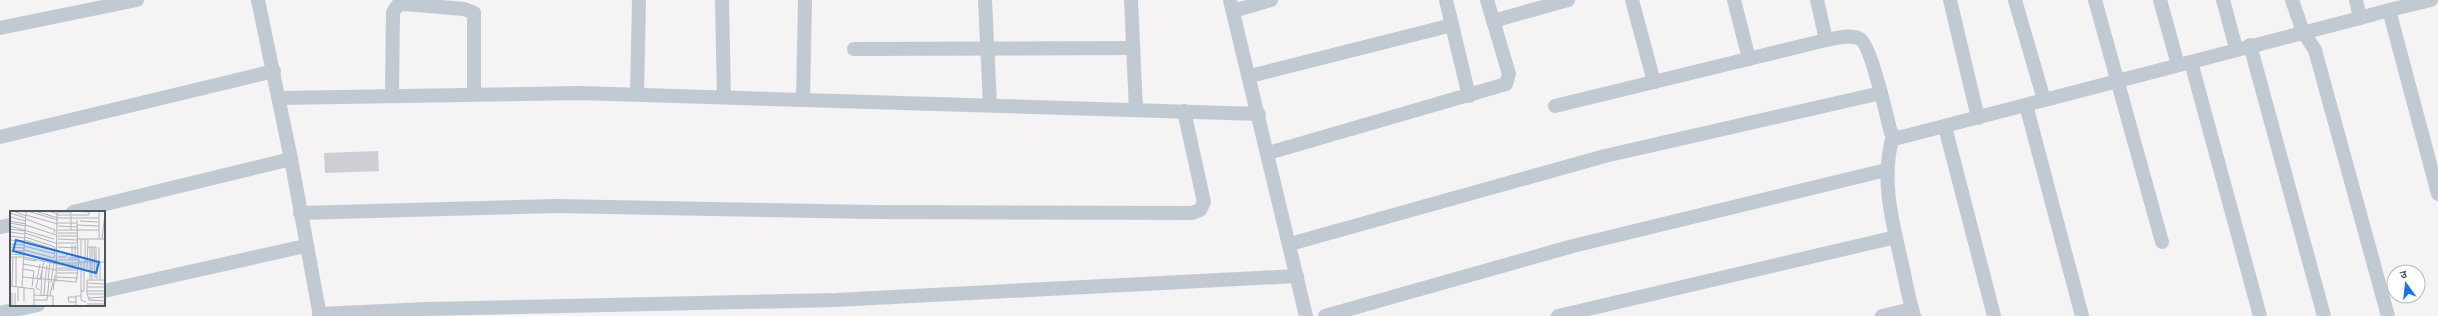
<svg xmlns="http://www.w3.org/2000/svg" width="2438" height="316" viewBox="0 0 2438 316" font-family="'Fira Sans','Noto Sans Devanagari',sans-serif">
  <style>
    .building { fill: #cdcfd5 }
    .lines { fill: none; stroke-linecap: round; stroke-linejoin: round }
    .minor { stroke: #c1cad2; stroke-width: 14 }
    .inset-road { fill: none; stroke: #b1b4b9; stroke-width: 1 }
    .view { fill: #1a73e8; fill-opacity: 0.15; stroke: #1a73e8; stroke-width: 2 }
    .inset-edge { fill: none; stroke: #4a5661; stroke-width: 2 }
  </style>
  <rect width="100%" height="100%" fill="#f5f3f3"/>
  <path class="building" d="M378,151L379,171L325,173L324,153Z"/>
  <g class="lines">
    <g class="minor">
      <path d="M258,0L291,159L320,316"/>
      <path d="M722,0L724,97"/>
      <path d="M985,0L990,105"/>
      <path d="M1131,0L1136,110"/>
      <path d="M1230,0L1306,316"/>
      <path d="M1446,0L1469,96"/>
      <path d="M1632,0L1654,82"/>
      <path d="M1734,0L1749,59"/>
      <path d="M1817,0L1826,40"/>
      <path d="M1950,0L1978,118"/>
      <path d="M2015,0L2044,100"/>
      <path d="M2095,0L2162,242"/>
      <path d="M2160,0L2178,65"/>
      <path d="M2223,0L2236,48"/>
      <path d="M2292,0L2303,32L2315,50L2388,316"/>
      <path d="M2431,0L2389,10L2438,194"/>
      <path d="M1233,11L1271,0"/>
      <path d="M2360,18L2389,10"/>
      <path d="M1493,21L1568,0"/>
      <path d="M0,28L137,0"/>
      <path d="M2250,45L2324,316"/>
      <path d="M854,49L1133,48"/>
      <path d="M2191,62L2260,316"/>
      <path d="M1250,76L1452,25"/>
      <path d="M637,94L639,0"/>
      <path d="M392,96L393,12L398,5L405,4L464,9L474,13V94"/>
      <path d="M279,98L579,93L1259,114"/>
      <path d="M803,100L805,0"/>
      <path d="M2026,105L2082,316"/>
      <path d="M1555,106L1826,40C1836,38 1851,34 1860,39C1871,45 1887,118 1891,133L1898,138L2360,18L2356,0"/>
      <path d="M1945,127L1994,316"/>
      <path d="M1893,136C1881,177 1891,216 1900,256C1905,276 1908,297 1914,316"/>
      <path d="M0,137L274,71"/>
      <path d="M1268,153L1506,84L1509,74L1487,0"/>
      <path d="M73,212L291,159"/>
      <path d="M300,213L557,206L873,212L1192,213L1200,210L1204,202L1184,111"/>
      <path d="M0,227L11,225"/>
      <path d="M1290,244L1605,156L1881,93"/>
      <path d="M104,291L305,246"/>
      <path d="M0,313L38,305"/>
      <path d="M319,314L426,309L836,300L1297,276"/>
      <path d="M1325,316L1573,246L1886,170"/>
      <path d="M1558,316L1896,237"/>
      <path d="M1882,316L1912,309"/>
    </g>
  </g>
  <g transform="translate(10 211)">
    <rect width="95" height="95" fill="#f5f3f3"/>
    <path class="inset-road" d="M3,0L16,5M17,0L48,9M25,0L48,7H61V19M39,0L47,3L48,1H61V7H89M66,0L79,1M0,2L16,7M16,4L48,13M47,4H61M62,4H79V0M0,6L16,10M16,8L45,19L44,22M67,9L68,47M0,10L16,13M70,10L88,11M0,12L16,15M48,12H67M16,14L46,24M67,14L89,15M0,15L44,28M48,15L67,16M0,18L15,20M48,19H89M0,21L15,23M15,22L48,33M48,22H67M0,25L15,27M48,25H67M15,26L45,36L44,43M48,28L67,29M67,28H95M75,28V51M89,28V0M92,28L95,3M0,29L14,30M15,29L46,39M48,32H67M0,33L14,34M65,34V47M14,35L45,43M0,36L14,37M48,36L68,37M80,36V51M84,36L85,67M89,36V51M14,39L44,47L45,44M0,40H14M0,43L14,44M14,43L48,50M71,45V28M0,46H13M14,46L47,53M48,46H56L57,42M58,47H69V51H86V36H78M62,47V34M14,48L27,50M48,49H69M71,51V89L76,91M80,51V68M82,51V68M82,51V36M90,51V68M48,52H69M13,53L47,59H68M47,54H68M47,57H68M77,57L78,28M13,58L24,60L22,76M47,62H68M12,66L66,71L69,51M47,66L68,67M27,68L30,53M28,68L26,77L30,79M87,68V51H95M30,69L34,50M95,69H77V82L79,89L95,90M35,70L37,54M38,70L40,52M41,71L44,52M46,71L47,3M77,72L95,73M0,75L24,78V95M2,75L3,46M6,75V46M8,76V90M77,76H95M12,77L16,0M14,77V90M43,79L45,64M71,80H74V51M77,80H95M5,82V95M78,83H95M24,84L43,85V95M31,84L32,60M40,84L43,71M34,85L35,70M66,86H58L59,91H66M79,87L95,86M24,89H37L39,70M77,93H94V95M2,95V82M66,95V85H71"/>
    <path class="view" d="M6,29L89,51L86,62L3,40Z"/>
    <rect width="95" height="95" class="inset-edge"/>
  </g>
  <g transform="translate(2406 284) rotate(345)"><circle r="19" fill="#ffffff" stroke="#b7bbc0"/>
  <path d="M0-3L7 15L0 10L-7 15Z" fill="#1a73e8"/>
  <text y="-6" font-size="11" font-weight="bold" text-anchor="middle" fill="#4a5661">उ</text>
  </g>
</svg>
